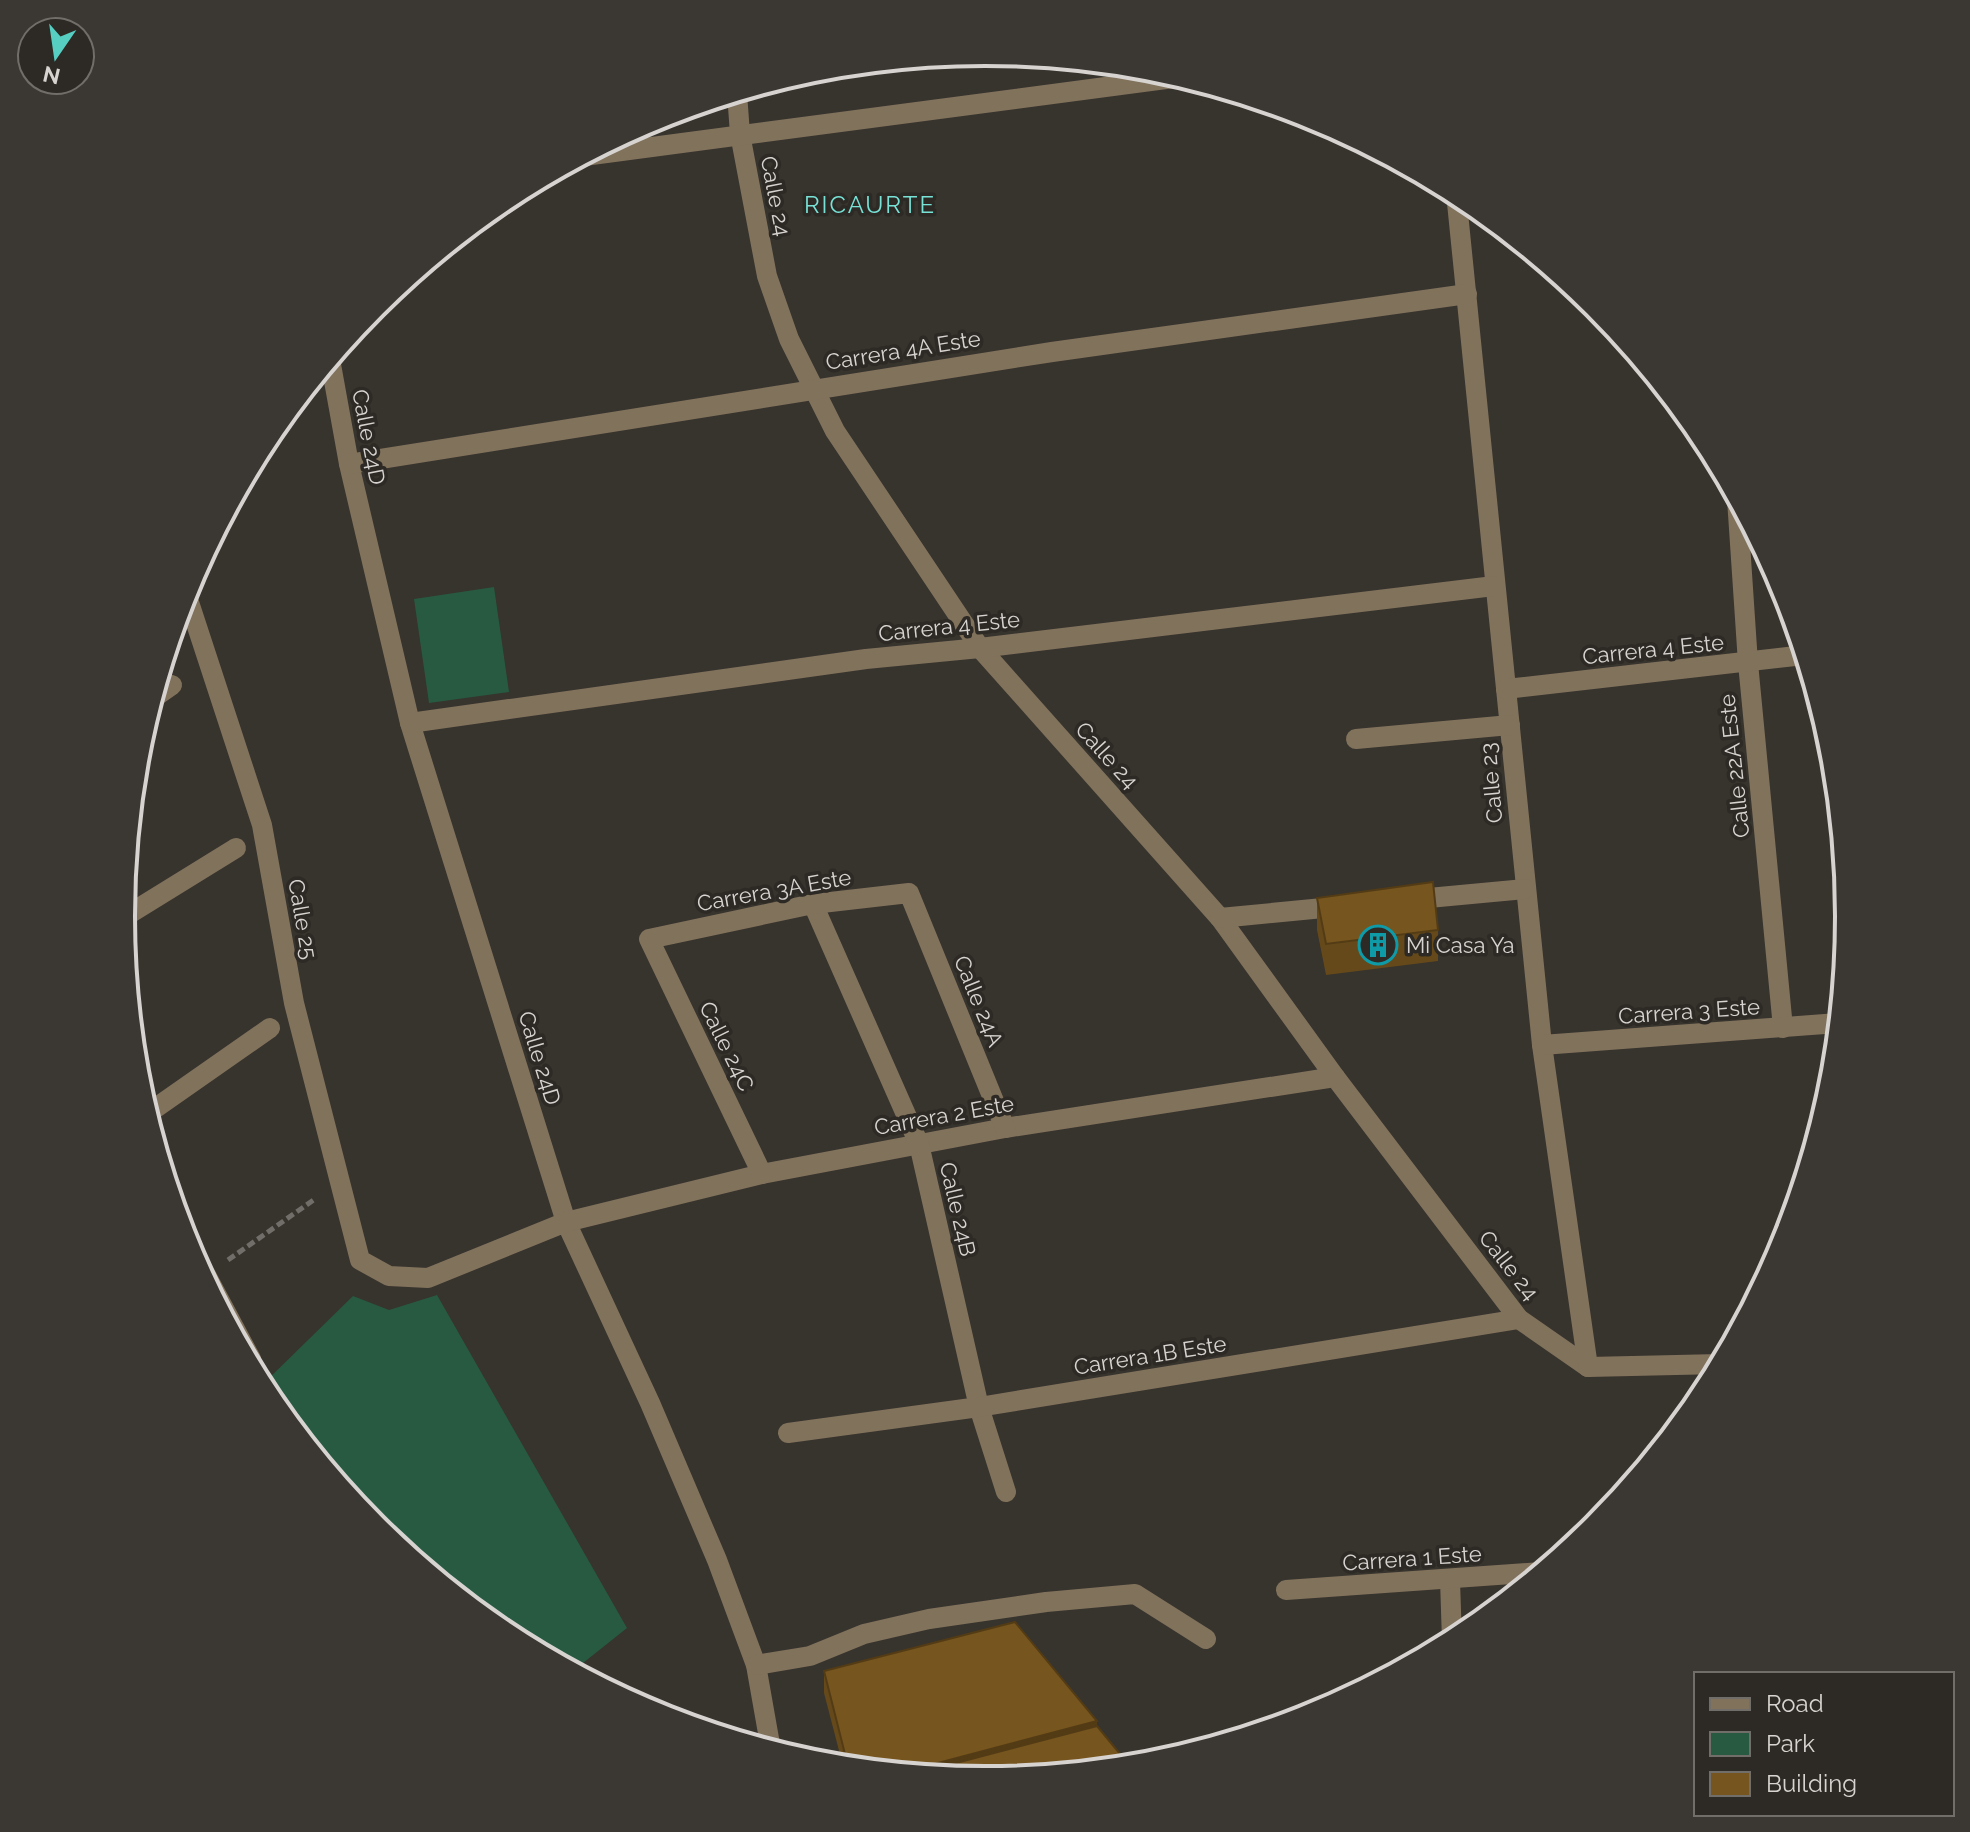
<svg xmlns="http://www.w3.org/2000/svg" width="1970" height="1832" viewBox="0 0 1970 1832" font-family="Raleway,sans-serif">
  <style>
    .green { fill: #275a41 }
    .lines { fill: none; stroke-linecap: round; stroke-linejoin: round }
    .path { stroke: #716e69; stroke-width: 5; stroke-dasharray: 8 4; stroke-linecap: butt }
    .minor { stroke: #81725c; stroke-width: 20 }
    .wall { fill: #65491a }
    .shaded-wall { fill: #533c15 }
    .building { fill: #76551e; stroke: #533c15; stroke-width: 2 }
    .labels { text-anchor: middle; stroke-width: 7; stroke-linejoin: round; paint-order: stroke }
    .street-label { font-size: 22px; fill: #d6d3d0; stroke: #2d2924 }
    .poi-label { font-size: 22px; fill: #d6d3d0; stroke: #2d2924; text-anchor: start }
    .neighbourhood-label { font-size: 24px; letter-spacing: 2px; fill: #78e2d7; stroke: #2d2924 }
    .rim { fill: none; stroke: #d6d3d0; stroke-width: 4 }
  </style>
  <rect width="100%" height="100%" fill="#37332d"/>
  <g class="green">
    <path d="M494,587L509,692L429,703L414,599Z"/>
    <path d="M437,1295L627,1628L573,1671L505,1634L374,1527L261,1386L353,1296L389,1310Z"/>
  </g>
  <g class="lines">
    <path class="path" d="M228,1260L315,1199"/>
    <g class="minor">
      <path d="M737,93L740,134L767,276L789,339L835,431L980,648L1220,918L1335,1077L1519,1319L1588,1367"/>
      <path d="M584,156L1181,77"/>
      <path d="M1456,193L1542,1045L1588,1367"/>
      <path d="M330,359L349,464L410,723L566,1222L650,1403L717,1560L756,1665L771,1750"/>
      <path d="M349,464L1052,352L1467,294"/>
      <path d="M1737,499L1748,663L1783,1028"/>
      <path d="M185,590L262,825L294,1003L360,1260L389,1276L428,1278L566,1222L762,1174L1005,1128L1335,1077"/>
      <path d="M1506,689L1804,655"/>
      <path d="M152,699L172,685"/>
      <path d="M410,723L866,659L980,648L1494,586"/>
      <path d="M1356,739L1510,725"/>
      <path d="M1407,900L1525,889"/>
      <path d="M813,904L919,1144L979,1407L1006,1492"/>
      <path d="M1220,918L1344,906"/>
      <path d="M121,919L236,848"/>
      <path d="M1542,1045L1838,1023"/>
      <path d="M147,1114L270,1028"/>
      <path d="M762,1174L649,939L813,904L909,893L1005,1128"/>
      <path d="M185,1242L206,1275L251,1359"/>
      <path d="M1588,1367L1720,1364"/>
      <path d="M788,1433L979,1407L1519,1319"/>
      <path d="M1450,1580L1452,1641"/>
      <path d="M1286,1590L1541,1572"/>
      <path d="M756,1665L810,1656L864,1634L929,1619L1046,1602L1135,1594L1206,1639"/>
    </g>
  </g>
  <g class="wall">
    <path d="M1317,898L1438,930V961L1326,975L1317,930Z"/>
    <path d="M824,1671L985,1780L843,1766L824,1693Z"/>
  </g>
  <path class="shaded-wall" d="M1097,1721V1743L965,1778L904,1772Z"/>
  <g class="building">
    <path d="M1433,882L1438,930L1326,944L1317,898Z"/>
    <path d="M1015,1622L1097,1721L904,1772L848,1766L824,1671Z"/>
    <path d="M1097,1726L1130,1766L985,1780L918,1773Z"/>
  </g>
  <defs>
    <symbol id="building-ring" viewBox="-11 -11 22 22"><circle r="9.5" fill="#2d2924" stroke="#0f9aa8" stroke-width="1.5"/><path d="M-4-6H4V6H1V3H-1V6H-4ZM-2.5-4.3h1.7v1.8h-1.7ZM.8-4.3h1.7v1.8H.8ZM-2.5-1h1.7V.8h-1.7ZM.8-1h1.7V.8H.8Z" fill="#0f9aa8"/></symbol>
  </defs>
  <g fill-rule="evenodd">
    <use href="#building-ring" x="1356" y="923" width="44" height="44"/>
  </g>
  <g class="labels">
    <g class="street-label">
      <text transform="translate(776 196) rotate(79)" y="8">Calle 24</text>
      <text transform="translate(903 350) rotate(-9)" y="8">Carrera 4A Este</text>
      <text transform="translate(369 437) rotate(79)" y="8">Calle 24D</text>
      <text transform="translate(949 626) rotate(-6)" y="8">Carrera 4 Este</text>
      <text transform="translate(1653 649) rotate(-6)" y="8">Carrera 4 Este</text>
      <text transform="translate(1107 755) rotate(48)" y="8">Calle 24</text>
      <text transform="translate(1734 766) rotate(-96)" y="8">Calle 22A Este</text>
      <text transform="translate(1491 783) rotate(-95)" y="8">Calle 23</text>
      <text transform="translate(774 890) rotate(-10)" y="8">Carrera 3A Este</text>
      <text transform="translate(303 919) rotate(80)" y="8">Calle 25</text>
      <text transform="translate(979 1001) rotate(68)" y="8">Calle 24A</text>
      <text transform="translate(1689 1011) rotate(-4)" y="8">Carrera 3 Este</text>
      <text transform="translate(727 1046) rotate(64)" y="8">Calle 24C</text>
      <text transform="translate(540 1058) rotate(73)" y="8">Calle 24D</text>
      <text transform="translate(944 1115) rotate(-10)" y="8">Carrera 2 Este</text>
      <text transform="translate(958 1209) rotate(77)" y="8">Calle 24B</text>
      <text transform="translate(1509 1265) rotate(52)" y="8">Calle 24</text>
      <text transform="translate(1150 1355) rotate(-9)" y="8">Carrera 1B Este</text>
      <text transform="translate(1412 1558) rotate(-4)" y="8">Carrera 1 Este</text>
    </g>
    <g class="poi-label">
      <text x="1406" y="953">Mi Casa Ya</text>
    </g>
    <g class="neighbourhood-label">
      <text x="870" y="213">RICAURTE</text>
    </g>
  </g>
  <path d="M0 0H1970V1832H0ZM135 916a850 850 0 1 1 1700 0a850 850 0 1 1-1700 0Z" fill="#3b3732" fill-rule="evenodd"/>
  <path class="rim" d="M135 916a850 850 0 1 1 1700 0a850 850 0 1 1-1700 0Z"/>
  <rect x="1694" y="1672" width="260" height="144" fill="#2d2924" stroke="#716d69" stroke-width="2"/>
  <rect x="1710" y="1698" width="40" height="12" fill="#81725c" stroke="#716d69" stroke-width="2"/>
  <text x="1766" y="1712" font-size="24" fill="#d6d3d0">Road</text>
  <rect x="1710" y="1732" width="40" height="24" fill="#275a41" stroke="#716d69" stroke-width="2"/>
  <text x="1766" y="1752" font-size="24" fill="#d6d3d0">Park</text>
  <rect x="1710" y="1772" width="40" height="24" fill="#76551e" stroke="#716d69" stroke-width="2"/>
  <text x="1766" y="1792" font-size="24" fill="#d6d3d0">Building</text>
  <g transform="translate(56 56) rotate(193)"><circle r="38" fill="#2d2924" stroke="#716d69" stroke-width="2"/>
  <path d="M0-6L14 30L0 20L-14 30Z" fill="#57cec2"/>
  <text y="-12" font-size="22" font-weight="bold" text-anchor="middle" fill="#d6d3d0">N</text>
  </g>
</svg>
